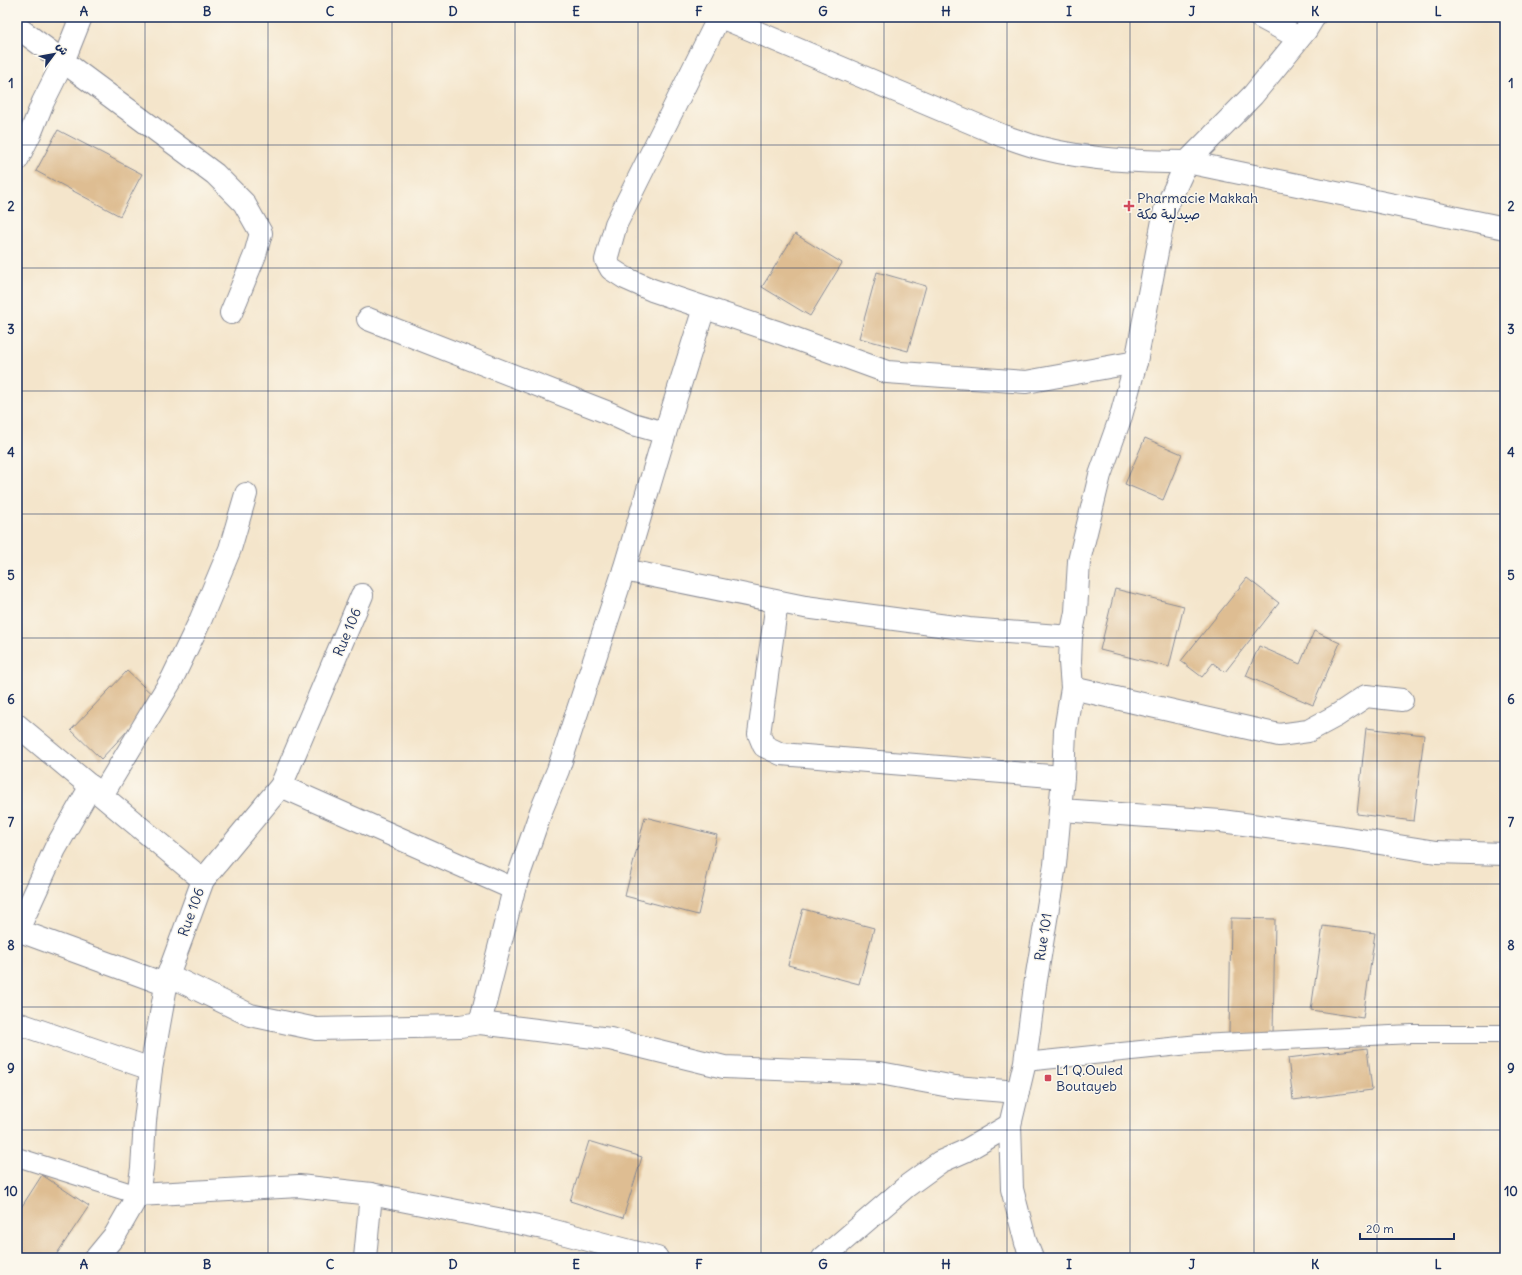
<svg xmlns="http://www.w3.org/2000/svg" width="1522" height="1275" viewBox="0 0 1522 1275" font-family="Delius,'Playpen Sans Arabic',sans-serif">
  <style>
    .building { fill: #debd92 }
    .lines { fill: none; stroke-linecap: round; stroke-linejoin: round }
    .lane-casing { stroke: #888a94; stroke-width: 20 }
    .street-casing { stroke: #888a94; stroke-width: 24 }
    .lane { stroke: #fff; stroke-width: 18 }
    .street { stroke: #fff; stroke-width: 22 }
    .grid { fill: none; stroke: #1b2f5e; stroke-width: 1; stroke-opacity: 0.55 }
    .poi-dot { fill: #d1495b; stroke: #fbf7ec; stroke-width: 1.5 }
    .labels { text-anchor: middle; stroke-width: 3; stroke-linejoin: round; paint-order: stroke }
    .poi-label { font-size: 14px; fill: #1b2f5e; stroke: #fbf7ec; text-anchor: start }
    .street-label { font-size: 14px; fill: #1b2f5e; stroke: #fbf7ec }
    .neatline { fill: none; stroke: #1b2f5e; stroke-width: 1.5 }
    .grid-label { font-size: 13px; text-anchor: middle; font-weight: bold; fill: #1b2f5e }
  </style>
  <rect width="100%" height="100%" fill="#fbf7ec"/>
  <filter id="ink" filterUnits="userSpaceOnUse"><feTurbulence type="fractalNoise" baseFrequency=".025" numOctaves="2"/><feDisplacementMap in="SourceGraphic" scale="8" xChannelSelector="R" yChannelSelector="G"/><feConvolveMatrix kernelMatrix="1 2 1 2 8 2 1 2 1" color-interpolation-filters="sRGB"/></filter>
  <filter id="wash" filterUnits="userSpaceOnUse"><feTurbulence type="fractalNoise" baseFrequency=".012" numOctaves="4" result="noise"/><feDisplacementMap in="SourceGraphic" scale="16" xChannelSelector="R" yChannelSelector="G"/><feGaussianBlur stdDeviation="0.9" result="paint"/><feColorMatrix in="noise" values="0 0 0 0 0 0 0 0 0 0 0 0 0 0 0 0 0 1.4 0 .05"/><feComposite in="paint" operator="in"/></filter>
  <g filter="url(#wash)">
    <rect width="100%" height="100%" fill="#f4e5cb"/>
    <g id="blocks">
      <g class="building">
        <path d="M58,130L142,174L120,216L36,171Z"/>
        <path d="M795,234L842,263L810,316L762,287Z"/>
        <path d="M877,272L926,286L908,351L859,338Z"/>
        <path d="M1145,438L1182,454L1163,500L1125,484Z"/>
        <path d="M1247,578L1279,603L1225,672L1213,663L1202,677L1181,661Z"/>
        <path d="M1115,589L1184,606L1169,667L1100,650Z"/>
        <path d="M1314,631L1340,643L1313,705L1246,676L1259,646L1300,664Z"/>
        <path d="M127,671L157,699L101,759L71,730Z"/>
        <path d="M1366,728L1424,735L1414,821L1357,814Z"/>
        <path d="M645,817L717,835L698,915L625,896Z"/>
        <path d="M803,909L874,928L859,984L788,965Z"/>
        <path d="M1231,918L1275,919L1273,1034L1229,1033Z"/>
        <path d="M1323,926L1375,933L1363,1018L1311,1010Z"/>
        <path d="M1367,1048L1372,1090L1293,1100L1288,1058Z"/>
        <path d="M589,1141L642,1157L623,1218L570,1201Z"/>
        <path d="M42,1175L89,1206L54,1258H17V1214Z"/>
      </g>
    </g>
  </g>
  <g filter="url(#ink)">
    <use href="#blocks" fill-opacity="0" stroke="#888a94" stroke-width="1"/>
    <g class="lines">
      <defs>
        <g id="lane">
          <path d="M1025,1062L1199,1044L1412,1034H1505"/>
          <path d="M17,1157L138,1195"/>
        </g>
        <g id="street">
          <path d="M719,17L616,224L606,260L611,269L625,278L652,290L780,333L887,372L1026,382L1136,362"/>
          <path d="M721,17L1003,136C1016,140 1028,145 1041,148C1089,160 1138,162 1187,162L1505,228"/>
          <path d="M1260,17L1299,38"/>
          <path d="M17,27L215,174L244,203L261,233L255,255L231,313"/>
          <path d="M17,160L31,132L43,102L63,62L81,17"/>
          <path d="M368,319L609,413L633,424L665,433L704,308"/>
          <path d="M624,570L805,607L969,629L1071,637"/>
          <path d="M777,602L759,734L764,746L781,754L1063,777"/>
          <path d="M1072,688L1279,735L1308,731L1336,716L1366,696L1402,700"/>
          <path d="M17,725L203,880"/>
          <path d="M281,786L514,889"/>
          <path d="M102,795L172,679L200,621L230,549L246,494"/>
          <path d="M1061,810L1221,821L1342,837L1436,852L1505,854"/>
          <path d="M17,930L167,985"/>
          <path d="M18,930L55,849L91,786"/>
          <path d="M168,975L250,1015L316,1029L460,1026L480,1023L610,1039L724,1067L880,1073L955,1087L1018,1092"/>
          <path d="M17,1023L151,1069"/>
          <path d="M480,1023L514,889L541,811L558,770L624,570L665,433"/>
          <path d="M138,1195L299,1186L371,1194L543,1228L657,1258"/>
          <path d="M96,1258L115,1235L138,1195L142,1168L145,1121L151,1069L168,975L203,880L281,786L362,595"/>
          <path d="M365,1258L371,1194"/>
          <path d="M823,1258L907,1186L940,1162L965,1151L1010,1125"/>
          <path d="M1032,1258L1026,1243L1012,1189L1010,1125L1025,1062L1035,986L1055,865L1063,777L1065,731L1072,688L1070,662L1071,637L1076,612L1079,561L1100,475L1121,416L1136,362L1165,210L1187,162L1253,95L1306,30L1314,17"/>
        </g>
      </defs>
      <use href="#lane" class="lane-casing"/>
      <use href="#street" class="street-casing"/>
      <use href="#lane" class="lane"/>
      <use href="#street" class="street"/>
    </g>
  </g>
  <path class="grid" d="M145,17V1258M268,17V1258M392,17V1258M515,17V1258M638,17V1258M761,17V1258M884,17V1258M1007,17V1258M1130,17V1258M1254,17V1258M1377,17V1258M17,145H1505M17,268H1505M17,391H1505M17,514H1505M17,638H1505M17,761H1505M17,884H1505M17,1007H1505M17,1130H1505"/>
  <g class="poi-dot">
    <path d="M1127 200h4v4h4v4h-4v4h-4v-4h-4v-4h4z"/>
    <rect x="1044" y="1074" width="8" height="8" rx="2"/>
  </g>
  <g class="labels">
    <g class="poi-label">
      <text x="1137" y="203">Pharmacie Makkah<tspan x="1137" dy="16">صيدلية مكة</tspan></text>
      <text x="1056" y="1075">L1 Q.Ouled<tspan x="1056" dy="16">Boutayeb</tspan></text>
    </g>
    <g class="street-label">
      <text transform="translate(347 632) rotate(-67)" y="5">Rue 106</text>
      <text transform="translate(191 912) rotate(-70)" y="5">Rue 106</text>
      <text transform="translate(1043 937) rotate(-81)" y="5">Rue 101</text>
    </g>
  </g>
  <rect width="1522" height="1275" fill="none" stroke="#fbf7ec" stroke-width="44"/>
  <g transform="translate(54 54) rotate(58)" stroke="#fbf7ec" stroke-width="3" paint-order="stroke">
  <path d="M0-3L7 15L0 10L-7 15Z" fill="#1b2f5e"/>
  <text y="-6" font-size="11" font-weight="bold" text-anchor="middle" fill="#1b2f5e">ش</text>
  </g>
  <path d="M1360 1233v6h94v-6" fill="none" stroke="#1b2f5e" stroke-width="2"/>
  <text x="1366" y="1233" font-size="12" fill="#1b2f5e" stroke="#fbf7ec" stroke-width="3" paint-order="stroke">20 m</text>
  <rect x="22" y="22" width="1478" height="1231" class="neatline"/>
  <g class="grid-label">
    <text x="84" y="16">A</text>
    <text x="207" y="16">B</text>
    <text x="330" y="16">C</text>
    <text x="453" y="16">D</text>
    <text x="576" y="16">E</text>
    <text x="699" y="16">F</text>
    <text x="823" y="16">G</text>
    <text x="946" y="16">H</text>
    <text x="1069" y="16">I</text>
    <text x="1192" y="16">J</text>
    <text x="1315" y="16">K</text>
    <text x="1438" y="16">L</text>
    <text x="11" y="88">1</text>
    <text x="1511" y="88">1</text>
    <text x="11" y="211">2</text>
    <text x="1511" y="211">2</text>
    <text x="11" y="334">3</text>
    <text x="1511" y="334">3</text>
    <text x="11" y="457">4</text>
    <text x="1511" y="457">4</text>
    <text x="11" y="580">5</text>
    <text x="1511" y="580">5</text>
    <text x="11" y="704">6</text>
    <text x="1511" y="704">6</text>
    <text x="11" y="827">7</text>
    <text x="1511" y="827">7</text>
    <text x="11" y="950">8</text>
    <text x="1511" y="950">8</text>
    <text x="11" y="1073">9</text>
    <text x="1511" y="1073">9</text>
    <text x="11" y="1196">10</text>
    <text x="1511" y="1196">10</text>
    <text x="84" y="1269">A</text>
    <text x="207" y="1269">B</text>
    <text x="330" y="1269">C</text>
    <text x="453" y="1269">D</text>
    <text x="576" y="1269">E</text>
    <text x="699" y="1269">F</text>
    <text x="823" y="1269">G</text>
    <text x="946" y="1269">H</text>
    <text x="1069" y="1269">I</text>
    <text x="1192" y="1269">J</text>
    <text x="1315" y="1269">K</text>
    <text x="1438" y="1269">L</text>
  </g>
</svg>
